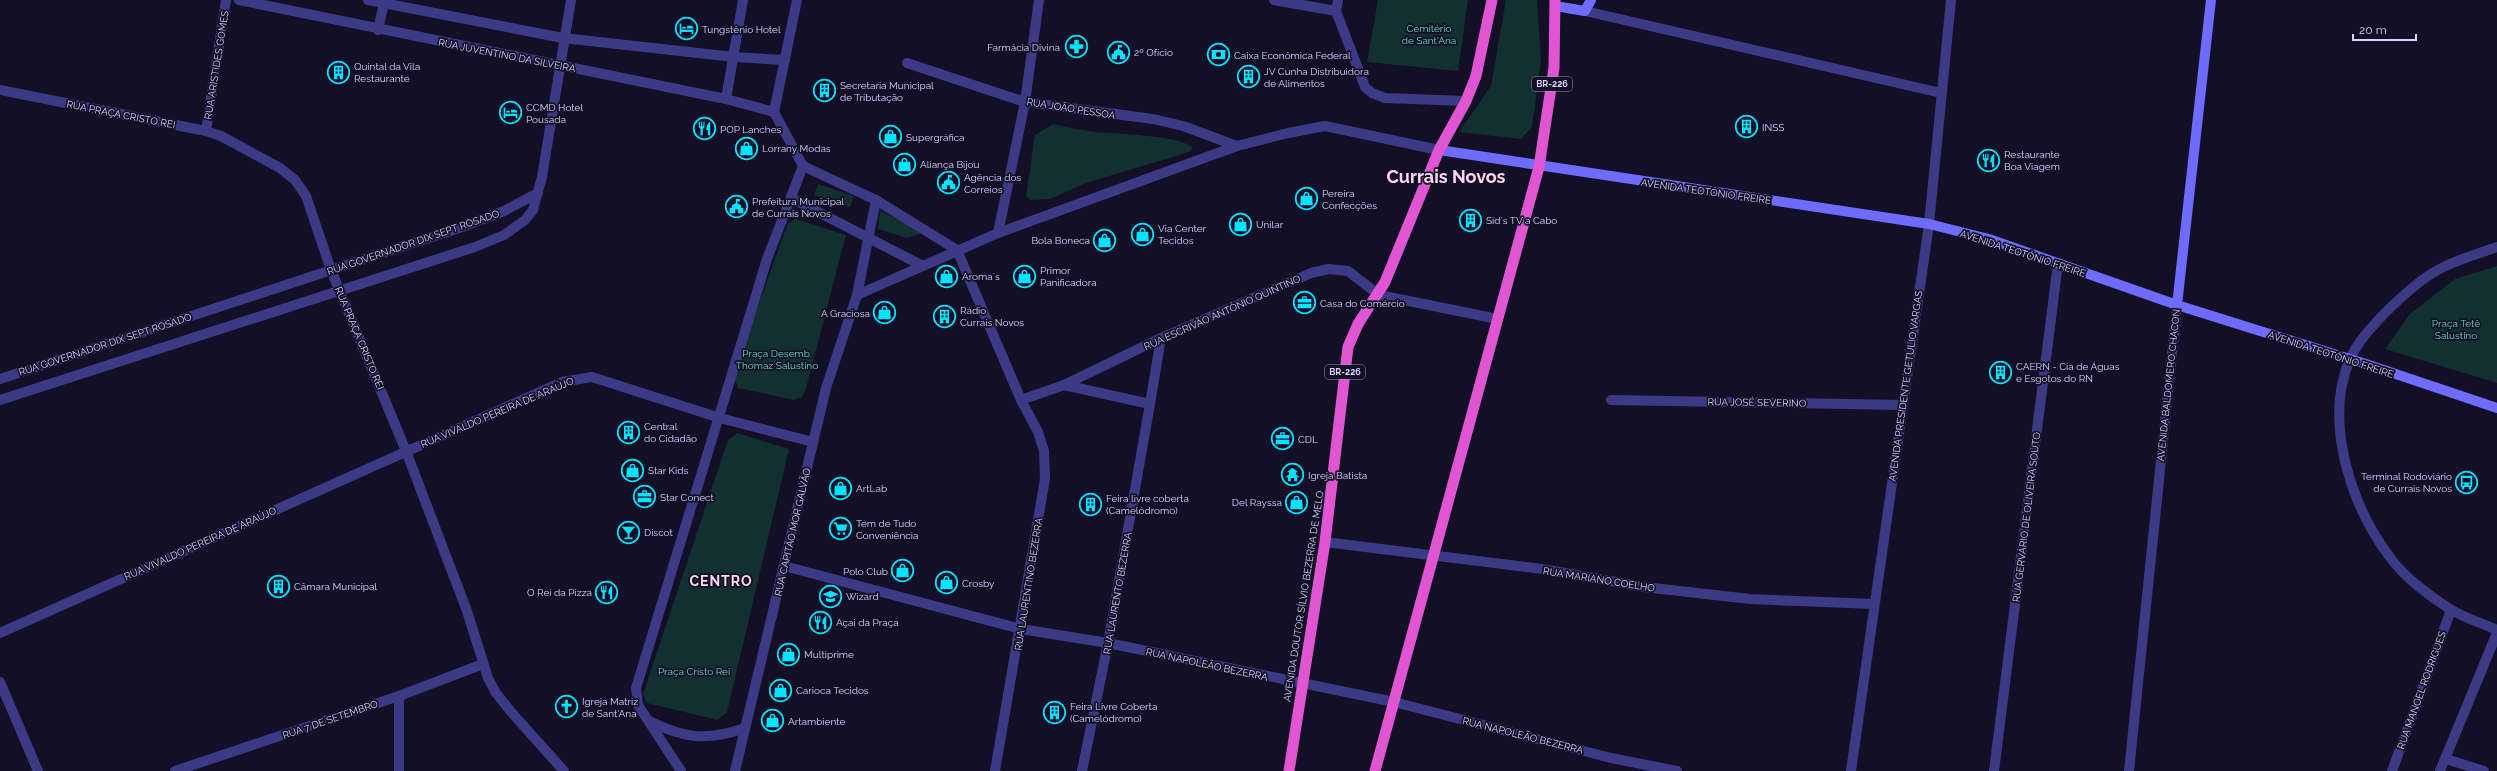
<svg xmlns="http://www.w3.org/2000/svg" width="2497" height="771" viewBox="0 0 2497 771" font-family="Raleway,sans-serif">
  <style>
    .green { fill: #12302f }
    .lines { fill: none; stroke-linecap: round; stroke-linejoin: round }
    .minor { stroke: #3d3a85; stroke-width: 10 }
    .tertiary { stroke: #3d3a85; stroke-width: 10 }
    .secondary { stroke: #6f6bff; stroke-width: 10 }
    .trunk { stroke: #e055d1; stroke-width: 11 }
    .labels { text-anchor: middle; stroke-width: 3.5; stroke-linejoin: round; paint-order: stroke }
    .shield { fill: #130f26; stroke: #9e99be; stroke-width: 1 }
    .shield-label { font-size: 9px; font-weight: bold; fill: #d9d4ff }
    .park-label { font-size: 10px; fill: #5fe0c0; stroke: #130f26 }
    .poi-label { font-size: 10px; fill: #d9d4ff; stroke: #130f26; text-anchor: start }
    .street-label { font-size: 10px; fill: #d9d4ff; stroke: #130f26 }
    .district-label { font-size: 14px; font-weight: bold; letter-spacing: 1px; fill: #ffd6f0; stroke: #130f26 }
    .town-label { font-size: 18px; font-weight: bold; fill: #ffd6f0; stroke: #130f26 }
  </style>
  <rect width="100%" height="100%" fill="#130f26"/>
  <g class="green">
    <path d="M1378,0H1468L1458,71L1367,62Z"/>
    <path d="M1506,0H1537L1541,60L1532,127L1521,139L1459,132L1491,86Z"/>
    <path d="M1053,124C1067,127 1081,130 1095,132C1116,134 1181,135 1193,148L1189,152L1086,183L1050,199L1030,200L1026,196L1035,135Z"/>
    <path d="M818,184L854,196L850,207L814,195Z"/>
    <path d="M880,211L926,232L907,238L878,229Z"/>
    <path d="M796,219L846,235L806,388L802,397L794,400L738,388L735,379V370L788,223Z"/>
    <path d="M2497,266V383L2385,349L2410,314L2455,279Z"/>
    <path d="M737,433L789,449L727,712L718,720L647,703L643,694L728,440Z"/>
  </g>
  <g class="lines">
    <g class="minor">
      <path d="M239,0L726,99"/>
      <path d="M368,0L563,38L734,57"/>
      <path d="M1274,0L1336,11"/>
      <path d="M1338,0L1336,11L1365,87L1372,93L1385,98L1466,101"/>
      <path d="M378,30L384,3"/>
      <path d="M907,63L1025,102L1153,119L1183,126L1237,146"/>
      <path d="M0,90L206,131L221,136L280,168L295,180L306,196L331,270L406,451L467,611L488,678L496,693L512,713L564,771"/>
      <path d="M206,131L226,0"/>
      <path d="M998,233L1025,102L1039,0"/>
      <path d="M2497,247C2480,253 2462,258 2446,266C2417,278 2362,331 2350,359C2323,421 2351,505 2389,556C2403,576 2429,596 2450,609C2464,618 2482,623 2497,630"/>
      <path d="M957,250L1021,400L1038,432L1044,451L1045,479L995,771"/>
      <path d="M0,379L462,227L504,211L538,193"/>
      <path d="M1064,385L1161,338L1311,273L1329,269L1348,271L1379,295L1498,319"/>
      <path d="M0,400L475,247L504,235L525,220L533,210L542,177L571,0"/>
      <path d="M1021,400L1064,385L1150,404L1108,643L1082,771"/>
      <path d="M1611,400L1902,405"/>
      <path d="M1150,404L1161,338"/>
      <path d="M1325,542L1542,569L1644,587L1750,599L1874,604"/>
      <path d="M784,566L1021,629L1108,643L1394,702L1611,758L1677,771"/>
      <path d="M0,633L562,382L592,377L720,418L813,442"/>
      <path d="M0,682L38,771"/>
      <path d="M2446,759L2484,771"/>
      <path d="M175,771L399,696L483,664"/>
      <path d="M399,771V696"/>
      <path d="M1851,771L1929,224"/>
      <path d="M1994,771L2058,263"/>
      <path d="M2129,771L2177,305"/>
      <path d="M2392,771L2451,610"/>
      <path d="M2440,771L2497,633"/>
    </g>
    <g class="tertiary">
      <path d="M743,0L726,99L774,112"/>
      <path d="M1585,11L1941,93"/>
      <path d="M734,57L785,60"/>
      <path d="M774,112L797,0"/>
      <path d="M803,166L876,200L957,250"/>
      <path d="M791,198L921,265"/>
      <path d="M1929,224L1951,0"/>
      <path d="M857,295L998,233L1237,146L1288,133L1325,126L1439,150"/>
      <path d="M649,721C685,739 708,741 745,728"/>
      <path d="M681,771L638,705L636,688L767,259L803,166L774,112"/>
      <path d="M735,771L826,388L857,295L876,200"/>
    </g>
    <g class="secondary">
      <path d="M1555,6L1585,11L1591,0"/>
      <path d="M1439,150L1929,224L1989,239L2177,305L2369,365L2497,408"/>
      <path d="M2177,305L2211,0"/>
    </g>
    <g class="trunk">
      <path d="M1289,771L1325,542L1348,347L1358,324L1385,282L1439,150L1466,101L1476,76L1492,0"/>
      <path d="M1375,771L1539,167L1554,68L1555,0"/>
    </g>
  </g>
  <defs>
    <symbol id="hotel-ring" viewBox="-11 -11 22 22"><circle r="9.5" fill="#130f26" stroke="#00e5ff" stroke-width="1.5"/><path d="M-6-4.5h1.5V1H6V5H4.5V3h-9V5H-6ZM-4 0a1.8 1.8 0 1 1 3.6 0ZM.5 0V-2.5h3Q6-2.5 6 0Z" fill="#00e5ff"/></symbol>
    <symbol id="pharmacy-ring" viewBox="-11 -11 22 22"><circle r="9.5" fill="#130f26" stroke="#00e5ff" stroke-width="1.5"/><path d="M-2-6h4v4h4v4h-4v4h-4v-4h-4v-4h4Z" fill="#00e5ff"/></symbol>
    <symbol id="civic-ring" viewBox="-11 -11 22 22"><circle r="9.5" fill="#130f26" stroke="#00e5ff" stroke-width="1.5"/><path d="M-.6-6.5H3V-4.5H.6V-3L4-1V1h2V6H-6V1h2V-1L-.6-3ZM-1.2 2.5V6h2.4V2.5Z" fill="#00e5ff"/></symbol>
    <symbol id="bank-ring" viewBox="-11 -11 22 22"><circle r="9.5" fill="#130f26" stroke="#00e5ff" stroke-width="1.5"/><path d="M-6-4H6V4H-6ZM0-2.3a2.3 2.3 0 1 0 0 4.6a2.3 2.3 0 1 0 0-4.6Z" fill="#00e5ff"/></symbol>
    <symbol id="building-ring" viewBox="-11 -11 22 22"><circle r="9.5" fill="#130f26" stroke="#00e5ff" stroke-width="1.5"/><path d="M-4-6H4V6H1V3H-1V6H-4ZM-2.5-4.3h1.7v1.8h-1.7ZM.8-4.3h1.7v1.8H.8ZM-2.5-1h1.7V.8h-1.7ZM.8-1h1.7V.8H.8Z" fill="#00e5ff"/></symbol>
    <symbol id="restaurant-ring" viewBox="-11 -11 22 22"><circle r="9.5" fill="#130f26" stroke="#00e5ff" stroke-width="1.5"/><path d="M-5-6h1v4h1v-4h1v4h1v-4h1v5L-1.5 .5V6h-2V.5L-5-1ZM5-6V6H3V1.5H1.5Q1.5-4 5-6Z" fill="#00e5ff"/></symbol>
    <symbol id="shop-ring" viewBox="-11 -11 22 22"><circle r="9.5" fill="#130f26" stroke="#00e5ff" stroke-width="1.5"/><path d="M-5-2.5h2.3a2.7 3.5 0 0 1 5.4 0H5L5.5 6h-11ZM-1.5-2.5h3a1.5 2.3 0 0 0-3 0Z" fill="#00e5ff"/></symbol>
    <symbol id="office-ring" viewBox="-11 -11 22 22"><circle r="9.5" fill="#130f26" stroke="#00e5ff" stroke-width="1.5"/><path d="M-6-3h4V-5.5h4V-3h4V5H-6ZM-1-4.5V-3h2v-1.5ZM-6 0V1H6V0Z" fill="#00e5ff"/></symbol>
    <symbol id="temple-ring" viewBox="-11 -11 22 22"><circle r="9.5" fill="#130f26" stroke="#00e5ff" stroke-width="1.5"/><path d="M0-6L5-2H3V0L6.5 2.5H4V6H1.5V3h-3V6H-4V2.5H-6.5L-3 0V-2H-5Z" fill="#00e5ff"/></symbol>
    <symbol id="bus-ring" viewBox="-11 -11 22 22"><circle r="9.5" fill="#130f26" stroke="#00e5ff" stroke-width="1.5"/><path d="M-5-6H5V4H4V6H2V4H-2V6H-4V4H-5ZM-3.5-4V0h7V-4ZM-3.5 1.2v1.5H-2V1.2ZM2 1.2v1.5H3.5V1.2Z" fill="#00e5ff"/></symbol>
    <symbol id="supermarket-ring" viewBox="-11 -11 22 22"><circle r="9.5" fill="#130f26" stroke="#00e5ff" stroke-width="1.5"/><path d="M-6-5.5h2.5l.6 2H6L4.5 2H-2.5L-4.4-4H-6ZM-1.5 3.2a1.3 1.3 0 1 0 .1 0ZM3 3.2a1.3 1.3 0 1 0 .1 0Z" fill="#00e5ff"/></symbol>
    <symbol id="bar-ring" viewBox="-11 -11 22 22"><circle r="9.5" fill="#130f26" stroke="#00e5ff" stroke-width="1.5"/><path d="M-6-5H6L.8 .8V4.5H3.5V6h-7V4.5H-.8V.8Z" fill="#00e5ff"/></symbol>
    <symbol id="school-ring" viewBox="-11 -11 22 22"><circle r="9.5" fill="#130f26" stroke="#00e5ff" stroke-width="1.5"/><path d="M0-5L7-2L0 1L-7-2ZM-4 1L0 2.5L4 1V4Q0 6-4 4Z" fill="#00e5ff"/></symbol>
    <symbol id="church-ring" viewBox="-11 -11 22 22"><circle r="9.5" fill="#130f26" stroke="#00e5ff" stroke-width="1.5"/><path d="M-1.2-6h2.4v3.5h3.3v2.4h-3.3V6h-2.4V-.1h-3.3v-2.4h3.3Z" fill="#00e5ff"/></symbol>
  </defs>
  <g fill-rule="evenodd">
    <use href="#hotel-ring" x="674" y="16" width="25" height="25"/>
    <use href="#pharmacy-ring" x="1064" y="34" width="25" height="25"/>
    <use href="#civic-ring" x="1106" y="40" width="25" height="25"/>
    <use href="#bank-ring" x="1206" y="42" width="25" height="25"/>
    <use href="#building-ring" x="326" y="60" width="25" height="25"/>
    <use href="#building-ring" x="1236" y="64" width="25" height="25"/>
    <use href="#building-ring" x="812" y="78" width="25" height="25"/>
    <use href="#hotel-ring" x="498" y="100" width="25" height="25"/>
    <use href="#building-ring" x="1734" y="114" width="25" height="25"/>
    <use href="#restaurant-ring" x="692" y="116" width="25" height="25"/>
    <use href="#shop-ring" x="878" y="124" width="25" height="25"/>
    <use href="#shop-ring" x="734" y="136" width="25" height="25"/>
    <use href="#restaurant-ring" x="1976" y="148" width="25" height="25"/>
    <use href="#shop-ring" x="892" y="152" width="25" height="25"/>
    <use href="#civic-ring" x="936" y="170" width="25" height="25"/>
    <use href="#shop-ring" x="1294" y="186" width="25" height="25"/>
    <use href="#civic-ring" x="724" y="194" width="25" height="25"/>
    <use href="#building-ring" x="1458" y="208" width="25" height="25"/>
    <use href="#shop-ring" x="1228" y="212" width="25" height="25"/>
    <use href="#shop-ring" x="1130" y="222" width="25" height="25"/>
    <use href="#shop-ring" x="1092" y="228" width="25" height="25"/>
    <use href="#shop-ring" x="934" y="264" width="25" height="25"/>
    <use href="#shop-ring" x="1012" y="264" width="25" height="25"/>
    <use href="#office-ring" x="1292" y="290" width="25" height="25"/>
    <use href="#shop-ring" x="872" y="300" width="25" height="25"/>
    <use href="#building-ring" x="932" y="304" width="25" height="25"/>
    <use href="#building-ring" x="1988" y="360" width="25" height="25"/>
    <use href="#building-ring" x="616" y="420" width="25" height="25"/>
    <use href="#office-ring" x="1270" y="426" width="25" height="25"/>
    <use href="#shop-ring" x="620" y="458" width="25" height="25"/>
    <use href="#temple-ring" x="1280" y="462" width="25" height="25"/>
    <use href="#bus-ring" x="2454" y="470" width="25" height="25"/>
    <use href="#shop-ring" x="828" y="476" width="25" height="25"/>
    <use href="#office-ring" x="632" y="484" width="25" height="25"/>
    <use href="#shop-ring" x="1284" y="490" width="25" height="25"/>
    <use href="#building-ring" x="1078" y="492" width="25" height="25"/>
    <use href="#supermarket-ring" x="828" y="516" width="25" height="25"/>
    <use href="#bar-ring" x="616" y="520" width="25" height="25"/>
    <use href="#shop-ring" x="890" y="558" width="25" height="25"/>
    <use href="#shop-ring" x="934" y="570" width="25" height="25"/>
    <use href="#building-ring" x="266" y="574" width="25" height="25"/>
    <use href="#restaurant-ring" x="594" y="580" width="25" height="25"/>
    <use href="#school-ring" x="818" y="584" width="25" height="25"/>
    <use href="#restaurant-ring" x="808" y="610" width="25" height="25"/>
    <use href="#shop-ring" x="776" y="642" width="25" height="25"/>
    <use href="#shop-ring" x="768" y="678" width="25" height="25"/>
    <use href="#church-ring" x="554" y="694" width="25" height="25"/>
    <use href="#building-ring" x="1042" y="700" width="25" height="25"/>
    <use href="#shop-ring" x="760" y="708" width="25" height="25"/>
  </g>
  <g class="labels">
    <g class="shield">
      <rect x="1532" y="77" width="40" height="14" rx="3"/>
      <rect x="1325" y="365" width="40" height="14" rx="3"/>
    </g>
    <g class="shield-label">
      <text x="1552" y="87">BR-226</text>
      <text x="1345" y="375">BR-226</text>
    </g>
    <g class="park-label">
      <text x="1429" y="32">Cemitério<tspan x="1429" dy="12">de Sant'Ana</tspan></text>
      <text x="2456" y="327">Praça Tetê<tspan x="2456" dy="12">Salustino</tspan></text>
      <text x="777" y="357">Praça Desemb.<tspan x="777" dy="12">Thomaz Salustino</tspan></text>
      <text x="694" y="675">Praça Cristo Rei</text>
    </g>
    <g class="poi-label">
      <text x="702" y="33">Tungstênio Hotel</text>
      <text x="1060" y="51" text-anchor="end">Farmácia Divina</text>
      <text x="1134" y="56">2º Ofício</text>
      <text x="1234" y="59">Caixa Econômica Federal</text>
      <text x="354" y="70">Quintal da Vila<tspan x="354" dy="12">Restaurante</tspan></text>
      <text x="1264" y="75">JV Cunha Distribuidora<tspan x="1264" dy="12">de Alimentos</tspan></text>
      <text x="840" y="89">Secretaria Municipal<tspan x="840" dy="12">de Tributação</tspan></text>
      <text x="526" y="111">CCMD Hotel<tspan x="526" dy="12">Pousada</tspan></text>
      <text x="1762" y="131">INSS</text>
      <text x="720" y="133">POP Lanches</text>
      <text x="906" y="141">Supergráfica</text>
      <text x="762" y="152">Lorrany Modas</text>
      <text x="2004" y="158">Restaurante<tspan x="2004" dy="12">Boa Viagem</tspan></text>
      <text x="920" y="168">Aliança Bijou</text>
      <text x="964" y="181">Agência dos<tspan x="964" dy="12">Correios</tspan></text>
      <text x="1322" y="197">Pereira<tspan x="1322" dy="12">Confecções</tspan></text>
      <text x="752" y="205">Prefeitura Municipal<tspan x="752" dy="12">de Currais Novos</tspan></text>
      <text x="1486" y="224">Sid´s TV a Cabo</text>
      <text x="1256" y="228">Unilar</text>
      <text x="1158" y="232">Via Center<tspan x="1158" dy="12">Tecidos</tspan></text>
      <text x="1090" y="244" text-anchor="end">Bola Boneca</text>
      <text x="1040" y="274">Primor<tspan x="1040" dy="12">Panificadora</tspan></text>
      <text x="962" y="280">Aroma´s</text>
      <text x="1320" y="307">Casa do Comércio</text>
      <text x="960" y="314">Rádio<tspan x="960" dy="12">Currais Novos</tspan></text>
      <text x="870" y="317" text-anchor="end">A Graciosa</text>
      <text x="2016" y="370">CAERN - Cia de Águas<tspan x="2016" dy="12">e Esgotos do RN</tspan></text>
      <text x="644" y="430">Central<tspan x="644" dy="12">do Cidadão</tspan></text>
      <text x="1298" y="443">CDL</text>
      <text x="648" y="474">Star Kids</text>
      <text x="1308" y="479">Igreja Batista</text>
      <text x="2452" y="480" text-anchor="end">Terminal Rodoviário<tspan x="2452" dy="12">de Currais Novos</tspan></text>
      <text x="856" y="492">ArtLab</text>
      <text x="660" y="501">Star Conect</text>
      <text x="1106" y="502">Feira livre coberta<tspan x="1106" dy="12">(Camelódromo)</tspan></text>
      <text x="1282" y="506" text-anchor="end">Del Rayssa</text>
      <text x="856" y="527">Tem de Tudo<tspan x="856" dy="12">Conveniência</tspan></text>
      <text x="644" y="536">Discot</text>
      <text x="888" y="575" text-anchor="end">Polo Club</text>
      <text x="962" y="587">Crosby</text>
      <text x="294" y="590">Câmara Municipal</text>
      <text x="592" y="596" text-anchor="end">O Rei da Pizza</text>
      <text x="846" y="600">Wizard</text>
      <text x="836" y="626">Açai da Praça</text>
      <text x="804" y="658">Multiprime</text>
      <text x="796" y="694">Carioca Tecidos</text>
      <text x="582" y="705">Igreja Matriz<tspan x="582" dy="12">de Sant'Ana</tspan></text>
      <text x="1070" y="710">Feira Livre Coberta<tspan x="1070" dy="12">(Camelódromo)</tspan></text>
      <text x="788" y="725">Artambiente</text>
    </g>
    <g class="street-label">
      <text transform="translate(507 55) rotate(11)" y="4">RUA JUVENTINO DA SILVEIRA</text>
      <text transform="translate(216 65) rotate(-81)" y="4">RUA ARISTIDES GOMES</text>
      <text transform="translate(1071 108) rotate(9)" y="4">RUA JOÃO PESSOA</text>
      <text transform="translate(121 114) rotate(11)" y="4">RUA PRAÇA CRISTO REI</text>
      <text transform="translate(1706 191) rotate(8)" y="4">AVENIDA TEOTÔNIO FREIRE</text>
      <text transform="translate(413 242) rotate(-19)" y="4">RUA GOVERNADOR DIX SEPT ROSADO</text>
      <text transform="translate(2023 253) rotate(18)" y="4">AVENIDA TEOTÔNIO FREIRE</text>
      <text transform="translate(1222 312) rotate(-24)" y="4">RUA ESCRIVÃO ANTÔNIO QUINTINO</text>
      <text transform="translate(360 338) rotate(67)" y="4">RUA PRAÇA CRISTO REI</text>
      <text transform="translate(105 344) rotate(-18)" y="4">RUA GOVERNADOR DIX SEPT ROSADO</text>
      <text transform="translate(2331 354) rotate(18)" y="4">AVENIDA TEOTÔNIO FREIRE</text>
      <text transform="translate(2168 385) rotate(-84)" y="4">AVENIDA BALDOMERO CHACON</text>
      <text transform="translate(1905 386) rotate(-82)" y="4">AVENIDA PRESIDENTE GETÚLIO VARGAS</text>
      <text transform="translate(1757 402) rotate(1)" y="4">RUA JOSÉ SEVERINO</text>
      <text transform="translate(497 412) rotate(-23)" y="4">RUA VIVALDO PEREIRA DE ARAÚJO</text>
      <text transform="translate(2026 517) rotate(-83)" y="4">RUA GERVÁRIO DE OLIVEIRA SOUTO</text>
      <text transform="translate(792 532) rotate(-77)" y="4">RUA CAPITÃO MOR GALVÃO</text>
      <text transform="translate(200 543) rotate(-24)" y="4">RUA VIVALDO PEREIRA DE ARAÚJO</text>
      <text transform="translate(1599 579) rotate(9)" y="4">RUA MARIANO COELHO</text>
      <text transform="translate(1028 584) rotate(-81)" y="4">RUA LAURENTINO BEZERRA</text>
      <text transform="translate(1117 593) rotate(-80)" y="4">RUA LAURENTO BEZERRA</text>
      <text transform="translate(1303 596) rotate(-81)" y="4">AVENIDA DOUTOR SÍLVIO BEZERRA DE MELO</text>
      <text transform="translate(1207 664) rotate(12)" y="4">RUA NAPOLEÃO BEZERRA</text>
      <text transform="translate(2421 690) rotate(-70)" y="4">RUA MANOEL RODRIGUES</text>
      <text transform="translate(330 719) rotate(-19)" y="4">RUA 7 DE SETEMBRO</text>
      <text transform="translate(1523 735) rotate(14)" y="4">RUA NAPOLEÃO BEZERRA</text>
    </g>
    <g class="district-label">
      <text x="721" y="586">CENTRO</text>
    </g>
    <g class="town-label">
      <text x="1446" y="183">Currais Novos</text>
    </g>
  </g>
  <path d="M2353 34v6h63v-6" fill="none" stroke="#d9d4ff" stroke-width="2"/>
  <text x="2359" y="34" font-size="12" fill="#d9d4ff" stroke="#130f26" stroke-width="3" paint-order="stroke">20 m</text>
</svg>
